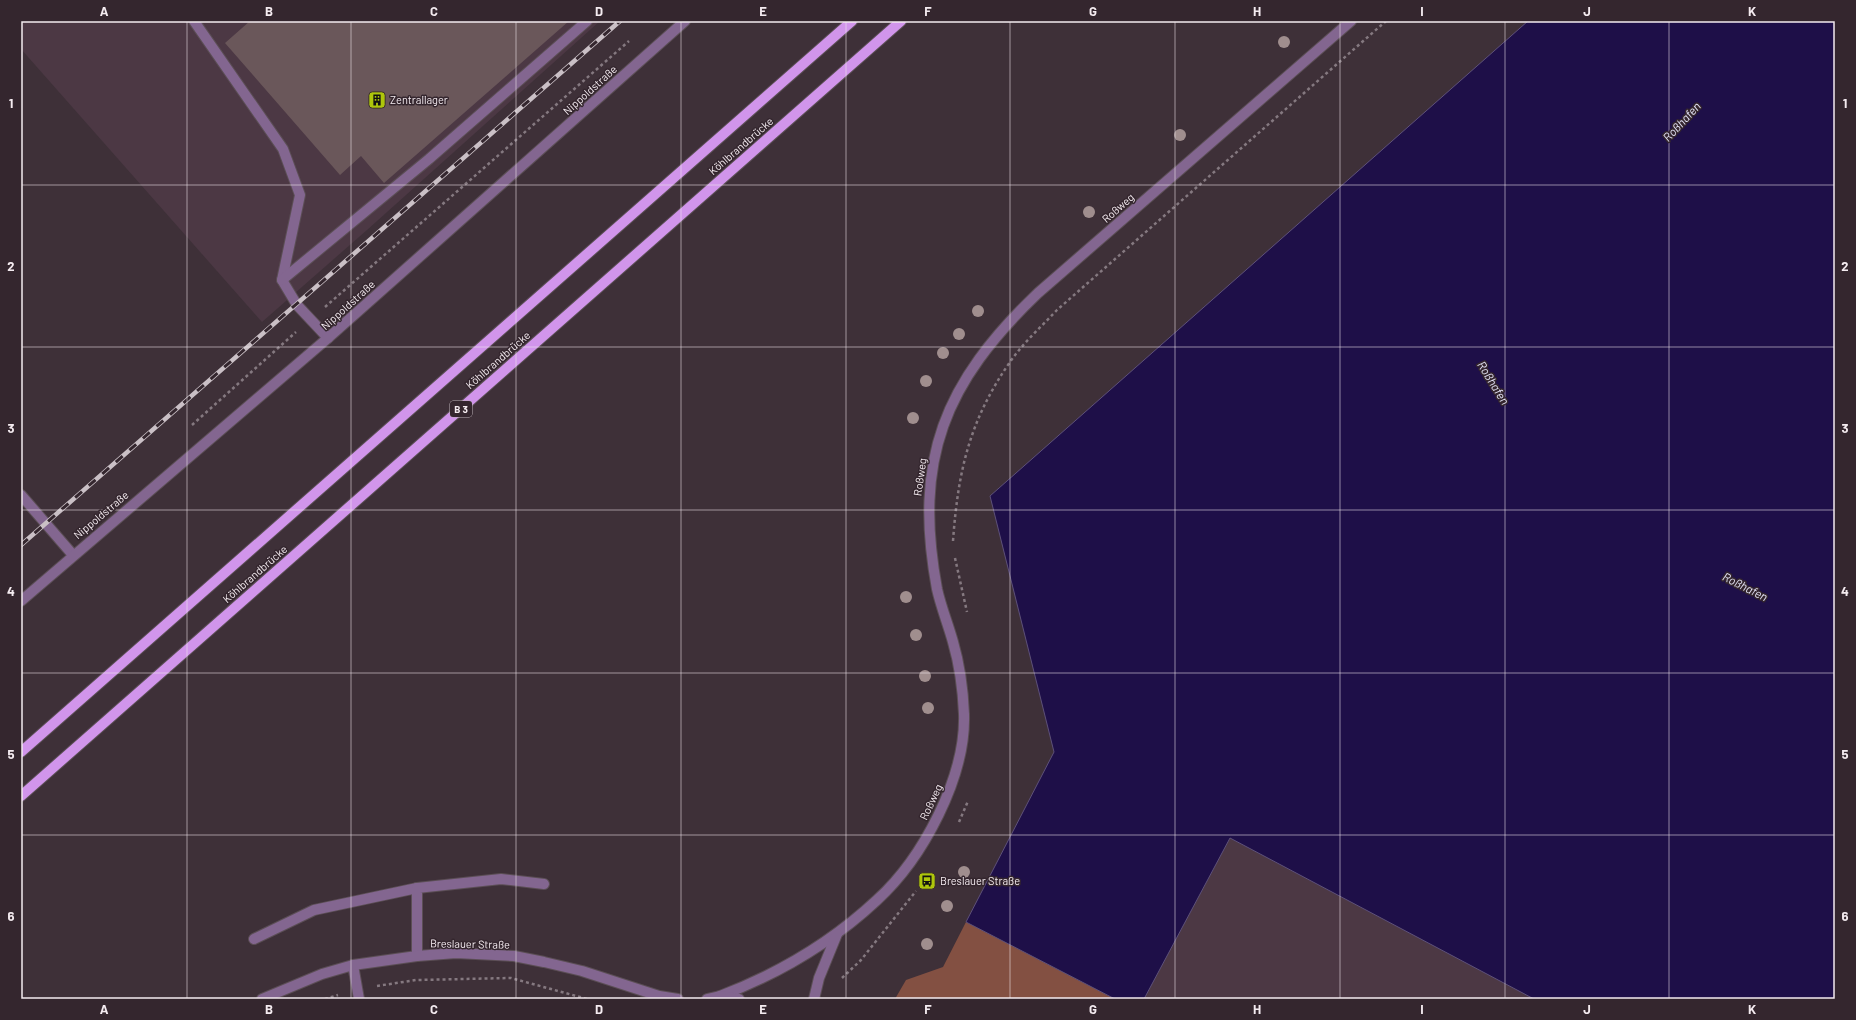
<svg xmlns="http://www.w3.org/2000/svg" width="1856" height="1020" viewBox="0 0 1856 1020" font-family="Barlow,sans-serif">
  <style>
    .built { fill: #4c3844 }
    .green { fill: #835042 }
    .water { fill: #1e0f48; stroke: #5e517a }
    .building { fill: #6a575a }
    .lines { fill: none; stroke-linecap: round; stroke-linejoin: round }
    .service-casing { stroke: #5b4e55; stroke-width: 12 }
    .minor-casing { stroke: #5b4e55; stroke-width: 12 }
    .primary-casing { stroke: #5b4e55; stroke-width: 12 }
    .path { stroke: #857980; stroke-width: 2.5; stroke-dasharray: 3 3; stroke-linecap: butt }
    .service { stroke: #836690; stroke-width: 10 }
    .minor { stroke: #836690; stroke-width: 10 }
    .primary { stroke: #d195eb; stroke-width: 10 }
    .rail-casing { stroke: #cac0c6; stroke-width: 4.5 }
    .rail { stroke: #34262e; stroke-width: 3; stroke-dasharray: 9; stroke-linecap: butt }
    .tree { fill: #a08e8e }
    .grid { fill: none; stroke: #f4ebf0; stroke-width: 1; stroke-opacity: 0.55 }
    .labels { text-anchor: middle; stroke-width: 3; stroke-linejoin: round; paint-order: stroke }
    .shield { fill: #34262e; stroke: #bab0b6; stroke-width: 1 }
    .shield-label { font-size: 10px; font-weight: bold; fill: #f4ebf0 }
    .street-label { font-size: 11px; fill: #f4ebf0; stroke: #34262e }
    .poi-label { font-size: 11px; fill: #f4ebf0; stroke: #34262e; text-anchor: start }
    .water-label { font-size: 12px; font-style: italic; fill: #e2e1f5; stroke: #34262e }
    .neatline { fill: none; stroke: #f4ebf0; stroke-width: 1.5 }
    .grid-label { font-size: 13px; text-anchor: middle; font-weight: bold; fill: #f4ebf0 }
  </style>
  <rect width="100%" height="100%" fill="#3e3038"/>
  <g class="built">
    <path d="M21,21H600L367,230L262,322L21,49Z"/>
    <path d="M1230,838L1534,999H1144Z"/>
  </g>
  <path class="green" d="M966,922L1115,999H895L906,980L943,967Z"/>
  <path class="water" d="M1528,21H1835V999H1534L1230,838L1144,999H1115L966,922L1054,752L990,496Z"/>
  <path class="building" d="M250,21H569L384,183L361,156L340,175L225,43Z"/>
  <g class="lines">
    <defs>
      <g id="service">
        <path d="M194,21L283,149L300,195L282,280L297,305L328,338"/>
        <path d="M282,280L429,159L587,21"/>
        <path d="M21,495L73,555"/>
        <path d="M254,939L314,910L417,888"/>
        <path d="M417,956V888L501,879L544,884"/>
        <path d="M353,965L359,999"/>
      </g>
      <g id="minor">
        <path d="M21,601L328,338L685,21"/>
        <path d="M720,996C778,974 832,942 877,900C923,858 966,777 964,714C963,690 960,666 953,642C948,624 941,607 937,589C913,459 944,383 1038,293L1351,21"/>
        <path d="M262,999L322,974L353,965L417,956L456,953L514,956L544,962L582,971L659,996L678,999"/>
        <path d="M707,999L720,996L739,999"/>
        <path d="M814,999L819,978L837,934"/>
      </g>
      <g id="primary">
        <path d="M21,752L852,21"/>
        <path d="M21,796L901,21"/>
      </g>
    </defs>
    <use href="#service" class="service-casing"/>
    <use href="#minor" class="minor-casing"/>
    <use href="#primary" class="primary-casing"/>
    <g class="path">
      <path d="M325,307L629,41"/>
      <path d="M192,425L296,332"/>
      <path d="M953,541C958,472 969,421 1010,362C1023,343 1041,327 1057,310L1386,21"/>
      <path d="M955,558L967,612"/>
      <path d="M959,822L968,801"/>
      <path d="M842,978L861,960L916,891"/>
      <path d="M377,986L416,980L511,978L587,999"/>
      <path d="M325,999L338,995"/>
    </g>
    <use href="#service" class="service"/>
    <use href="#minor" class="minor"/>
    <use href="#primary" class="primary"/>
    <defs>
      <path id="rail" d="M21,545L620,21"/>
    </defs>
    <use href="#rail" class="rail-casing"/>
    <use href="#rail" class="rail"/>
  </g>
  <g class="tree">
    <circle cx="1284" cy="42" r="6"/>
    <circle cx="1180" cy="135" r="6"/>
    <circle cx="1089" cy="212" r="6"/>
    <circle cx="978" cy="311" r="6"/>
    <circle cx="959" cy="334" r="6"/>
    <circle cx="943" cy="353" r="6"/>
    <circle cx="926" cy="381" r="6"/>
    <circle cx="913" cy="418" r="6"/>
    <circle cx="906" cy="597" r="6"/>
    <circle cx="916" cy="635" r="6"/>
    <circle cx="925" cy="676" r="6"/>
    <circle cx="928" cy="708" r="6"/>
    <circle cx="964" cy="872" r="6"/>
    <circle cx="947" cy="906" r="6"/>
    <circle cx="927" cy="944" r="6"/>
  </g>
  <path class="grid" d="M187,21V999M351,21V999M516,21V999M681,21V999M846,21V999M1010,21V999M1175,21V999M1340,21V999M1505,21V999M1669,21V999M21,185H1835M21,347H1835M21,510H1835M21,673H1835M21,835H1835"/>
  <defs>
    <symbol id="building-square" viewBox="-11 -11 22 22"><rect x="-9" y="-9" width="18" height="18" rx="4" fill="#aec60b" stroke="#34262e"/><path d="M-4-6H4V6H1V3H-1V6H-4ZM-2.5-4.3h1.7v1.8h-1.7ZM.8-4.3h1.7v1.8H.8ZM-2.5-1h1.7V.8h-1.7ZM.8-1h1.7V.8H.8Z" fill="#111"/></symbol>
    <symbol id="bus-square" viewBox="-11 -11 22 22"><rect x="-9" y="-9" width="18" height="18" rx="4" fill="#aec60b" stroke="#34262e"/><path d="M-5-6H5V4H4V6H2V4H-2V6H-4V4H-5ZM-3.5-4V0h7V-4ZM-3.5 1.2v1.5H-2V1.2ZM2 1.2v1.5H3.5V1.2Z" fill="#111"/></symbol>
  </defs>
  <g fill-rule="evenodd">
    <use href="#building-square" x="367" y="90" width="20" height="20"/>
    <use href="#bus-square" x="917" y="871" width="20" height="20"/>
  </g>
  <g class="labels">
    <rect class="shield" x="450" y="401" width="22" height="16" rx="3"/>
    <g class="shield-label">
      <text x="461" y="413">B 3</text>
    </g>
    <g class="street-label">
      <text transform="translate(590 90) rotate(-42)" y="4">Nippoldstraße</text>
      <text transform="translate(741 146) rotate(-41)" y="4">Köhlbrandbrücke</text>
      <text transform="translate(1118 208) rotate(-41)" y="4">Roßweg</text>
      <text transform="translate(348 305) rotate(-42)" y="4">Nippoldstraße</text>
      <text transform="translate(498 360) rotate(-41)" y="4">Köhlbrandbrücke</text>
      <text transform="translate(920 477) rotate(-82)" y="4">Roßweg</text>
      <text transform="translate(101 515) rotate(-40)" y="4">Nippoldstraße</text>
      <text transform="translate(255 574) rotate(-41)" y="4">Köhlbrandbrücke</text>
      <text transform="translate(931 802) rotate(-65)" y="4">Roßweg</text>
      <text transform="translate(470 944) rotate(1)" y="4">Breslauer Straße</text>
    </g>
    <g class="poi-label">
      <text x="390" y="104">Zentrallager</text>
      <text x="940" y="885">Breslauer Straße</text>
    </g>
    <g class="water-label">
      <text transform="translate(1682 122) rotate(-47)" y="4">Roßhafen</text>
      <text transform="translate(1493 383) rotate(58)" y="4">Roßhafen</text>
      <text transform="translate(1745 587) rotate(27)" y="4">Roßhafen</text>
    </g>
  </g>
  <rect width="1856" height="1020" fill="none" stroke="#34262e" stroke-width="44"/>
  <rect x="22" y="22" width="1812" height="976" class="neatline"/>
  <g class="grid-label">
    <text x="104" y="16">A</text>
    <text x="269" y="16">B</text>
    <text x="434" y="16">C</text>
    <text x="599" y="16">D</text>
    <text x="763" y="16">E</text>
    <text x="928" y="16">F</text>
    <text x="1093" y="16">G</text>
    <text x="1257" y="16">H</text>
    <text x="1422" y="16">I</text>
    <text x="1587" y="16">J</text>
    <text x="1752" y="16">K</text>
    <text x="11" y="108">1</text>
    <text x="1845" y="108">1</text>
    <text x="11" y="271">2</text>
    <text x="1845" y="271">2</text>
    <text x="11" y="433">3</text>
    <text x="1845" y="433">3</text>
    <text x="11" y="596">4</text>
    <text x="1845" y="596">4</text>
    <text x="11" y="759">5</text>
    <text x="1845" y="759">5</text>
    <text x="11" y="921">6</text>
    <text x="1845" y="921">6</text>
    <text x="104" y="1014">A</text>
    <text x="269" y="1014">B</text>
    <text x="434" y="1014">C</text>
    <text x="599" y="1014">D</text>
    <text x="763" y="1014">E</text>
    <text x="928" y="1014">F</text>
    <text x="1093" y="1014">G</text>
    <text x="1257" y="1014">H</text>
    <text x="1422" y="1014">I</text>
    <text x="1587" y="1014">J</text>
    <text x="1752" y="1014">K</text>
  </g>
</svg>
